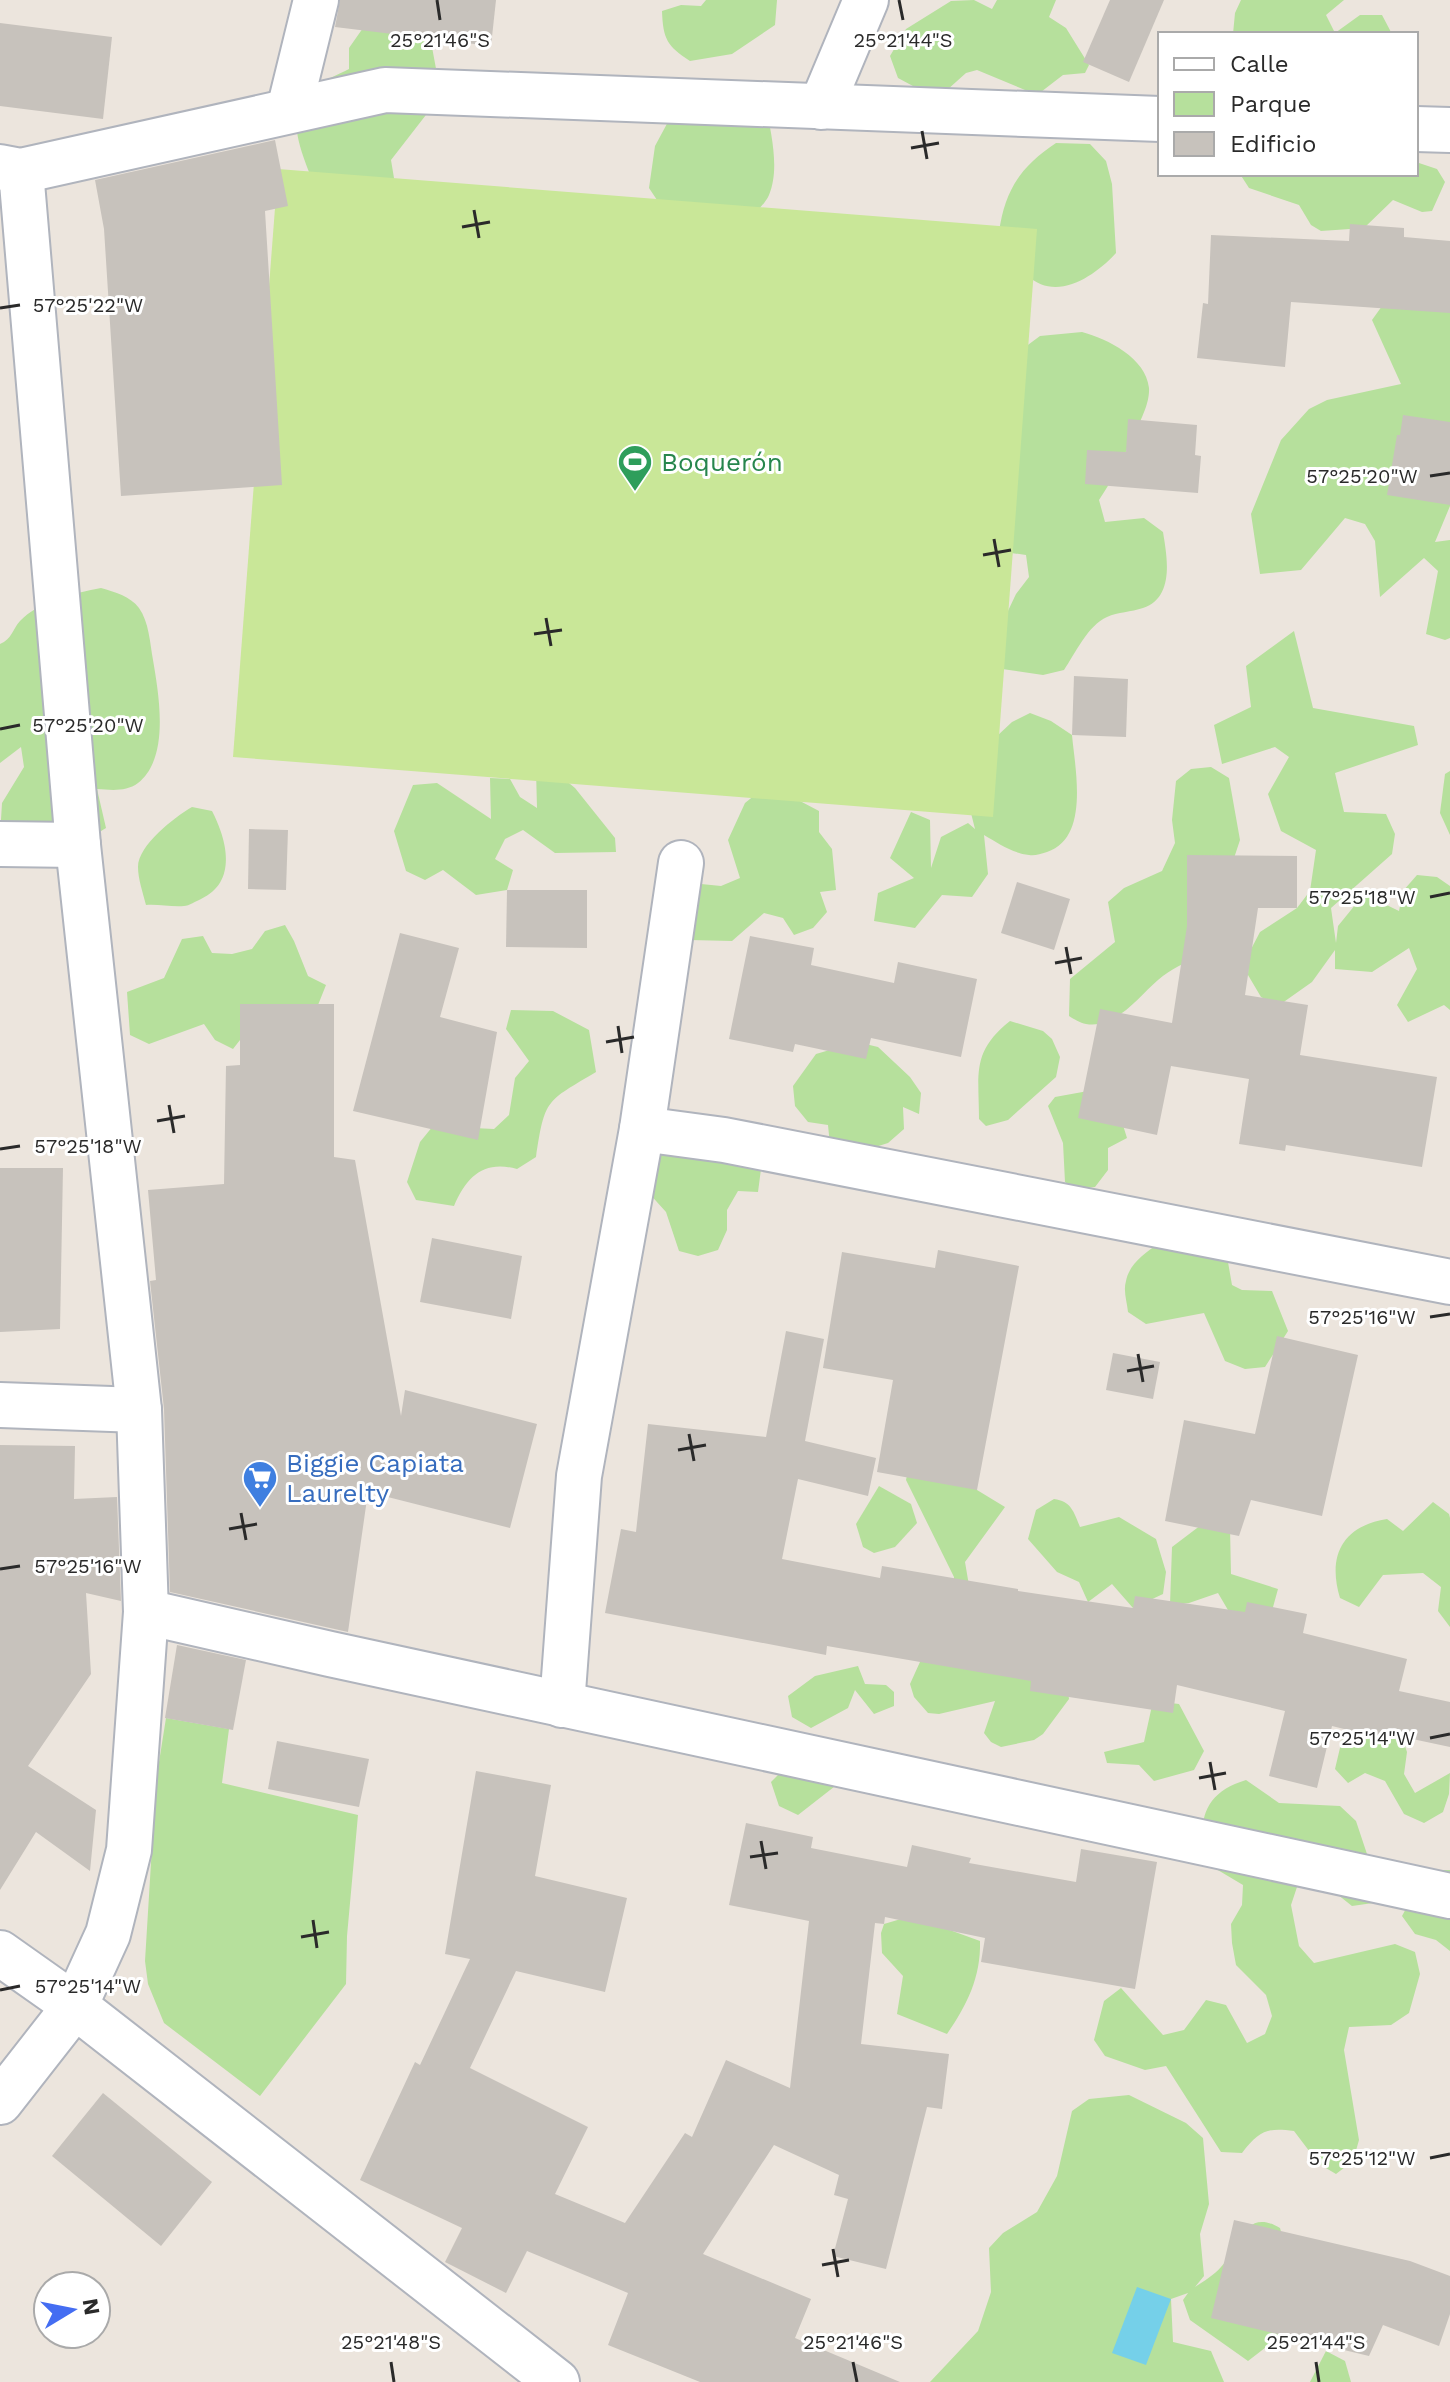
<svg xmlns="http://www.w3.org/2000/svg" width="1450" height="2382" viewBox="0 0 1450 2382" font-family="'Work Sans',sans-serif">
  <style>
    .green { fill: #b6e09c }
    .pitch { fill: #c9e798 }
    .water { fill: #75d0e9 }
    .building { fill: #c7c2bc }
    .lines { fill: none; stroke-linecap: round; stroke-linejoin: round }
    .minor-casing { stroke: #b0b4bd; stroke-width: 48 }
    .minor { stroke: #fff; stroke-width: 44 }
    .ticks { fill: none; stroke: #2a2a2a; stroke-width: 3 }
    .labels { text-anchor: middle; stroke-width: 6; stroke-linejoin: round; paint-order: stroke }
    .leisure-label { font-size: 26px; fill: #27864d; stroke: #fff; text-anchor: start }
    .shop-label { font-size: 26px; fill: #366cbe; stroke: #fff; text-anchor: start }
    .ticks-label { font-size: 20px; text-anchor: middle; fill: #2a2a2a; stroke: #fff; stroke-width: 6; stroke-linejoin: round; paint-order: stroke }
  </style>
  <rect width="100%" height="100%" fill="#ece5dd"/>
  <g class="green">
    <path d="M706,0H777L775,25L732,54L690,61C667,46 663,39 662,11L681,5L701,6Z"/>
    <path d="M974,0L992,9L997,0H1056L1049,17L1066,28L1089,65L1085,73L1063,75L1037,95L977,70L966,73L947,90L926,93L898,78L890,56L906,29L951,1Z"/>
    <path d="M1241,0H1344L1326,15L1335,33L1360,15H1382L1392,34H1233L1235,13Z"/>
    <path d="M363,28L429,31L437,74L429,111L391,160L394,178L385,212L309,172C299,145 286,114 311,90C320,81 338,75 349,69V48Z"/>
    <path d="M766,106C771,133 780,169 769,195C766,202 759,209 753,215L671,221L649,188L655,146L676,107Z"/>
    <path d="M1056,143L1090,144L1106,161L1112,184L1116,253C1095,276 1056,303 1027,275C1016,263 1008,245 999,232C1005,190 1021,166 1056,143Z"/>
    <path d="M1416,162L1437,169L1445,182L1432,211L1422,212L1393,200L1364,228L1321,231L1311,225L1299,205L1249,188L1240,174H1416Z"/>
    <path d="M1395,288L1450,308V506L1435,542L1450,540V638L1445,640L1426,634L1438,571L1424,558L1380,597L1375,541L1365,524L1345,518L1301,570L1260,574L1251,514L1281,440L1309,409L1327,400L1401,384L1372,320Z"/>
    <path d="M1082,332C1108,339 1146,358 1149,388C1150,406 1137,426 1131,441C1121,462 1112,481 1099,500L1105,522L1144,518L1163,532C1167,557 1175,597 1143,608C1131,612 1118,612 1107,617C1088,625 1075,654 1064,670L1043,675L1002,669L998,632L1016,594L1029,577L1026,555L983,549L986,376L1040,336Z"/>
    <path d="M101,588C115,592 130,596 139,608C149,622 150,643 153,660C159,695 170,758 138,783C126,792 111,790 97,789L106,828L60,856L0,836L2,803L24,767L21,747L0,763V644C12,639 12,630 20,621C39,601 75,593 101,588Z"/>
    <path d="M1294,631L1313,708L1414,726L1418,745L1335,773L1344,812L1386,814L1395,834L1392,854L1331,908L1336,943L1338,926L1364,894L1399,911L1403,891L1417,875L1437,877L1450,886V1010L1444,1005L1408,1022L1397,1005L1417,969L1409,948L1372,972L1335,969V950L1312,982L1278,1006L1261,997L1248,975L1249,953L1260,932L1297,908L1310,891L1316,850L1281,831L1268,794L1289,757L1275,747L1222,764L1214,725L1251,707L1246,666Z"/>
    <path d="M1030,713L1051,721L1072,735C1075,769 1090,838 1047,852C1040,854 1035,856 1029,855C1012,853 998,843 984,835L988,874L972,897L942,895L915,928L874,921L878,893L914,878L890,858L911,812L930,820L931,868L941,837L968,823L975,829L971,813L996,737L1012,722Z"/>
    <path d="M1211,767L1229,778L1240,840L1201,957C1185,962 1171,969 1158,980C1138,997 1116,1029 1086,1024C1080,1023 1074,1019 1069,1016L1070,979L1115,942L1108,902L1124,888L1162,871L1175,843L1172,820L1176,781L1191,769Z"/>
    <path d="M536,770L558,774L575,788L615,838L616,852L555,853L523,830L505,839L495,859L513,870L507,890L476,895L443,870L425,880L406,871L394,831L413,785L437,783L491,819L490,778L510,779L520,797L537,808Z"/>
    <path d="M1450,771V835L1440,813L1445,774Z"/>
    <path d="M761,790L781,791L819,811V832L832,849L836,890L820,892L827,912L813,928L794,935L783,918L764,913L732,941L690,940L685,920L701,884L721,886L740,878L728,840L745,803Z"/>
    <path d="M192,807L212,811C227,840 238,882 201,899C196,901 189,906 184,906C171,907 158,904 146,905C143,893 138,879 138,867C138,845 175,817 192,807Z"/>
    <path d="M285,925L294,941L308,976L326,985L318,1005L258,1017L233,1049L215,1040L204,1024L149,1044L130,1035L127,992L164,978L182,939L203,936L212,953L232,954L252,949L265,931Z"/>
    <path d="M511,1010L553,1011L589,1030L596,1072C546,1102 545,1098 536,1157L517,1169C484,1160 467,1176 454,1206L416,1200L407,1182L420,1142L433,1126L494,1129L509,1115L515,1078L529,1061L506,1029Z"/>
    <path d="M1010,1021L1043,1031L1052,1039L1060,1057L1056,1077L1008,1120L986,1126L979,1119C979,1074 971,1052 1010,1021Z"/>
    <path d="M857,1042L878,1047L910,1077L921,1093L919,1114L903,1107L904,1129L888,1143L847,1156L830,1145L828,1125L808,1122L795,1106L793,1086L816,1054Z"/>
    <path d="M1088,1091L1116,1103L1127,1138L1108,1148V1170L1095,1187L1074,1189L1065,1182L1063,1143L1048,1106L1055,1097Z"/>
    <path d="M643,1140L761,1169L758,1192L738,1191L727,1210V1230L718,1250L698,1256L679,1251L666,1212L638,1181Z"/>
    <path d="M1198,1224L1225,1245L1232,1285L1242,1290L1272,1291L1288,1331L1265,1367L1245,1369L1225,1361L1204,1313L1146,1324L1128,1312C1127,1302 1123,1291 1126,1281C1131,1253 1175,1235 1198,1224Z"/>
    <path d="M964,1461L977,1490L1005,1507L965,1562L974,1615L1065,1668L1069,1699L1043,1734L1034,1740L1001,1747L991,1742L984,1733L995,1701L939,1714L928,1713L914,1697L910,1684L953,1589L954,1577L906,1480L909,1466Z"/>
    <path d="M879,1486L911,1504L917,1523L895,1547L874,1553L863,1547L856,1524Z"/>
    <path d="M1054,1499C1071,1501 1074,1512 1080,1527L1119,1517L1156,1539L1166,1572L1163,1594L1133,1608L1112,1584L1088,1602L1079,1582L1057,1572L1028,1539L1036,1510Z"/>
    <path d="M1433,1502L1449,1514L1450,1518V1627L1438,1611L1441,1587L1423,1573L1383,1575L1359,1607L1340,1598C1327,1555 1343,1526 1387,1519L1403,1531Z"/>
    <path d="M1205,1522L1230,1528L1231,1574L1278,1589L1265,1636L1245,1639L1218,1593L1189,1603L1170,1605L1172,1547Z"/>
    <path d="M858,1666L865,1684L886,1685L894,1692V1706L874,1714L855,1690L848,1708L811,1728L792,1717L788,1696L815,1676Z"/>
    <path d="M1153,1701L1179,1704L1204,1751L1194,1770L1154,1781L1139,1765L1107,1763L1104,1752L1144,1742Z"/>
    <path d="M166,1718L229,1729L222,1783L358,1815L347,1936L346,1984L260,2096L164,2023L148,1984L145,1961L156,1781Z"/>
    <path d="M1344,1731L1402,1737L1407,1752L1404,1774L1415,1793L1450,1773L1449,1794L1443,1812L1424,1823L1404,1814L1385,1781L1365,1773L1348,1783L1335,1769Z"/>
    <path d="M793,1760L839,1783L798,1815L779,1806L771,1782Z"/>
    <path d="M1246,1780L1279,1803L1340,1806L1356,1821L1377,1884L1373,1903L1352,1906L1337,1894L1298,1884L1291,1905L1299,1946L1314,1963L1395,1944L1415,1952L1420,1974L1409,2013L1391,2025L1349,2027L1344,2050L1359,2140L1353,2161L1336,2174L1319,2164L1294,2131C1267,2127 1259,2131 1242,2153L1221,2152L1166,2066L1145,2070L1105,2056L1094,2040L1104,2001L1121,1988L1163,2035L1184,2030L1206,2000L1226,2005L1247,2043L1265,2034L1272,2016L1266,1995L1236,1965L1232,1943L1231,1924L1242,1905L1243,1885L1206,1863C1197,1821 1203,1793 1246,1780Z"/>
    <path d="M1440,1870H1450V1951L1436,1940L1415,1934L1402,1916L1421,1881Z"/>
    <path d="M911,1916L980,1941C981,1977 967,2005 947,2034L897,2014L903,1976L882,1953L881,1933L884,1924Z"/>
    <path d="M1129,2095L1186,2123L1203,2138L1209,2204L1200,2234L1204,2276L1195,2287C1204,2281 1214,2275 1221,2267C1238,2249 1244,2206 1280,2228L1286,2250L1293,2313L1274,2341L1248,2361L1190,2320L1183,2300L1188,2293L1171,2299L1173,2342L1211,2351L1224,2382H930L978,2331L991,2292L989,2248L1003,2233L1037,2212L1057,2176L1072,2111L1089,2099Z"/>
    <path d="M1326,2351L1345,2361L1351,2382H1310Z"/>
  </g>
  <path class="pitch" d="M278,169L1037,229L993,817L233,757Z"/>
  <path class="water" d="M1137,2287L1171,2299L1146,2365L1112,2353Z"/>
  <g class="building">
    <path d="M340,0H496L491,46L335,27Z"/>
    <path d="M1110,0H1164L1129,82L1083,62Z"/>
    <path d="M0,23L112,37L103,119L0,106Z"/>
    <path d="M275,140L288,206L265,211L282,485L121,496L104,229L95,180Z"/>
    <path d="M1350,224L1404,228V237L1450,241V313L1291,302L1285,367L1197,358L1203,303L1208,304L1211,235L1349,241Z"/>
    <path d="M1403,415L1450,422V505L1387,495L1397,435H1400Z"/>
    <path d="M1128,419L1197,425L1195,455L1201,456L1198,493L1085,484L1087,450L1126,452Z"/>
    <path d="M1074,676L1128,679L1126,737L1072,735Z"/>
    <path d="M249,829L288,830L286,890L248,889Z"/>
    <path d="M1187,855L1297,856V908H1258L1245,995L1308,1005L1300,1055L1437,1077L1422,1167L1286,1145L1285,1151L1239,1144L1249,1079L1171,1066L1157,1135L1078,1118L1100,1009L1172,1023L1187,926Z"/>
    <path d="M1017,882L1070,899L1054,950L1001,933Z"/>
    <path d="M507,890H587V948L506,947Z"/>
    <path d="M400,933L459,948L440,1017L497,1032L478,1140L353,1111Z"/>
    <path d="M750,936L814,948L811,965L894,983L898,962L977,979L961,1057L871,1038L866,1059L795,1044L793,1052L729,1039Z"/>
    <path d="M240,1004H334V1157L355,1160L401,1416L405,1390L537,1424L510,1528L368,1492L348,1632L170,1592L164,1409L150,1281L156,1280L148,1190L224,1184L226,1066L240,1065Z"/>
    <path d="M0,1168H63L60,1329L0,1332Z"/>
    <path d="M432,1238L522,1256L511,1319L420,1302Z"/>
    <path d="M938,1250L1019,1266L977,1490L877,1472L893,1380L823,1368L842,1252L935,1268Z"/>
    <path d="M786,1331L824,1339L805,1441L876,1458L868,1496L798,1479L782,1559L880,1578L882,1566L1018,1589V1591L1133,1608L1135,1596L1245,1612L1247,1602L1307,1614L1303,1633L1407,1659L1399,1691L1450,1702V1747L1389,1734L1388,1740L1332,1726L1317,1788L1269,1776L1285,1711L1177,1685L1173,1713L1030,1691L1031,1681L827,1646L826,1655L605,1613L621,1529L636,1532L648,1424L766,1437Z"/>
    <path d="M1277,1336L1358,1355L1322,1516L1251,1500L1239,1536L1165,1521L1184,1420L1255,1434Z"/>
    <path d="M1113,1353L1160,1362L1153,1399L1106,1390Z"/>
    <path d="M0,1445L75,1446L74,1499L117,1497L121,1601L86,1593L91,1674L28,1766L96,1810L90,1871L36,1832L0,1890Z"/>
    <path d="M177,1645L246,1660L233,1730L165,1718Z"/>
    <path d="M277,1741L369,1759L359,1807L268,1789Z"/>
    <path d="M476,1771L551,1785L535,1876L627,1898L605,1992L516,1971L470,2068L588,2127L555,2194L625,2223L685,2133L692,2137L726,2060L790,2088L809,1921L729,1905L746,1823L813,1837L811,1848L907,1867L912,1845L971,1858L969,1863L1076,1882L1081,1849L1157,1862L1135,1989L981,1962L985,1938L885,1917L884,1924L875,1923L861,2044L949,2054L942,2109L927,2107L886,2269L833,2256L848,2199L834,2195L839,2175L774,2145L703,2254L811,2299L795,2338L900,2382H700L608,2345L628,2293L527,2251L506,2293L445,2262L462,2228L360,2180L415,2062L420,2065L470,1959L445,1954Z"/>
    <path d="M103,2093L212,2182L161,2246L52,2156Z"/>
    <path d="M1234,2220L1410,2261L1450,2276V2314L1439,2346L1383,2325L1369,2356L1211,2318Z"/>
  </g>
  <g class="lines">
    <defs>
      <g id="minor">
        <path d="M821,107L866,0"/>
        <path d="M289,110L316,0"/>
        <path d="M1416,129L1450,130"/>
        <path d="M0,167L21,171L385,90L1160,119"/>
        <path d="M0,844L78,845"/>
        <path d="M642,1129L724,1140L1450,1282"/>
        <path d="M0,1405L139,1410"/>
        <path d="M146,1612L330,1654L1450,1896"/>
        <path d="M562,1705L579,1476L642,1129L681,863"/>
        <path d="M0,1953L75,2006L557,2382"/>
        <path d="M0,2102L75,2006L108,1934L129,1850L146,1612L139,1410L78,845L21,171"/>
      </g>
    </defs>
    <use href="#minor" class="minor-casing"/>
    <use href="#minor" class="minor"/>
  </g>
  <path class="ticks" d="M437,0L440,20M899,0L903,20M922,131L927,159M911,148L939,143M474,210L479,238M462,227L490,222M0,308L20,305M1430,476L1450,473M994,539L999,567M983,555L1011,550M546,618L551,646M534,634L562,630M0,729L20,725M1430,897L1450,893M1066,947L1071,974M1055,963L1082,958M618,1026L622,1053M606,1042L634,1037M169,1105L174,1133M157,1121L185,1116M0,1149L20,1146M1430,1317L1450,1314M1138,1354L1143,1382M1127,1371L1154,1366M689,1434L694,1461M678,1450L706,1445M241,1513L246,1540M229,1529L257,1524M0,1569L20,1566M1430,1738L1450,1734M1210,1762L1215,1790M1199,1778L1226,1773M761,1841L766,1869M750,1857L778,1853M313,1920L317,1948M301,1937L329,1932M0,1990L20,1986M1430,2158L1450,2154M833,2249L838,2277M822,2265L849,2260M391,2362L394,2382M853,2362L857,2382M1316,2362L1319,2382"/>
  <defs>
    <symbol id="stadium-pin" viewBox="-11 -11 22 30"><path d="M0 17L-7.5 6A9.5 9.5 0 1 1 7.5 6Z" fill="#2e9e5b" stroke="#fff"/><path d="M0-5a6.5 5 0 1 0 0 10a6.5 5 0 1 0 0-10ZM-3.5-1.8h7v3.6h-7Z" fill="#fff"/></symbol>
    <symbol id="supermarket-pin" viewBox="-11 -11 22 30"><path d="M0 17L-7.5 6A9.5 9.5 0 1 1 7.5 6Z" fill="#3f7fe0" stroke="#fff"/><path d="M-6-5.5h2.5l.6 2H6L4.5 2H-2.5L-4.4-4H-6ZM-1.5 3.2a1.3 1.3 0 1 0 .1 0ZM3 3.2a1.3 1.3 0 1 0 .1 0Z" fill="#fff"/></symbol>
  </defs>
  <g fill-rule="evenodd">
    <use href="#stadium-pin" x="615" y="442" width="40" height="54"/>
    <use href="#supermarket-pin" x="240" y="1458" width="40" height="54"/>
  </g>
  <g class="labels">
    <g class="leisure-label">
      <text x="661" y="471">Boquerón</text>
    </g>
    <g class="shop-label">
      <text x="286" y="1472">Biggie Capiata<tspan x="286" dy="30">Laurelty</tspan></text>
    </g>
  </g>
  <g class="ticks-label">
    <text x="440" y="47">25°21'46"S</text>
    <text x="903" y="47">25°21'44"S</text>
    <text x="88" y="312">57°25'22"W</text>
    <text x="1362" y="483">57°25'20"W</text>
    <text x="88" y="732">57°25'20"W</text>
    <text x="1362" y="904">57°25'18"W</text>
    <text x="88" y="1153">57°25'18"W</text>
    <text x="1362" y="1324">57°25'16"W</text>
    <text x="88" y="1573">57°25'16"W</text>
    <text x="1362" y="1745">57°25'14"W</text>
    <text x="88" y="1993">57°25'14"W</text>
    <text x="1362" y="2165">57°25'12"W</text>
    <text x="391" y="2349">25°21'48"S</text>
    <text x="853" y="2349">25°21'46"S</text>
    <text x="1316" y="2349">25°21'44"S</text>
  </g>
  <rect x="1158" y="32" width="260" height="144" fill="#ffffff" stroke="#aaaaaa" stroke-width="2"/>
  <rect x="1174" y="58" width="40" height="12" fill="#ffffff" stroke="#aaaaaa" stroke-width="2"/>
  <text x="1230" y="72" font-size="24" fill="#2a2a2a">Calle</text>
  <rect x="1174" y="92" width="40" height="24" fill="#b6e09c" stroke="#aaaaaa" stroke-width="2"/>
  <text x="1230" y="112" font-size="24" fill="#2a2a2a">Parque</text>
  <rect x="1174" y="132" width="40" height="24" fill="#c7c2bc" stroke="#aaaaaa" stroke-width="2"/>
  <text x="1230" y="152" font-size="24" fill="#2a2a2a">Edificio</text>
  <g transform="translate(72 2310) rotate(80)"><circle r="38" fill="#ffffff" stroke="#aaaaaa" stroke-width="2"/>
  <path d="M0-6L14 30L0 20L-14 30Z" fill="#446df2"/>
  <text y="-12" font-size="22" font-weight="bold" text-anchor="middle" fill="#2a2a2a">N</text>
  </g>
</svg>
